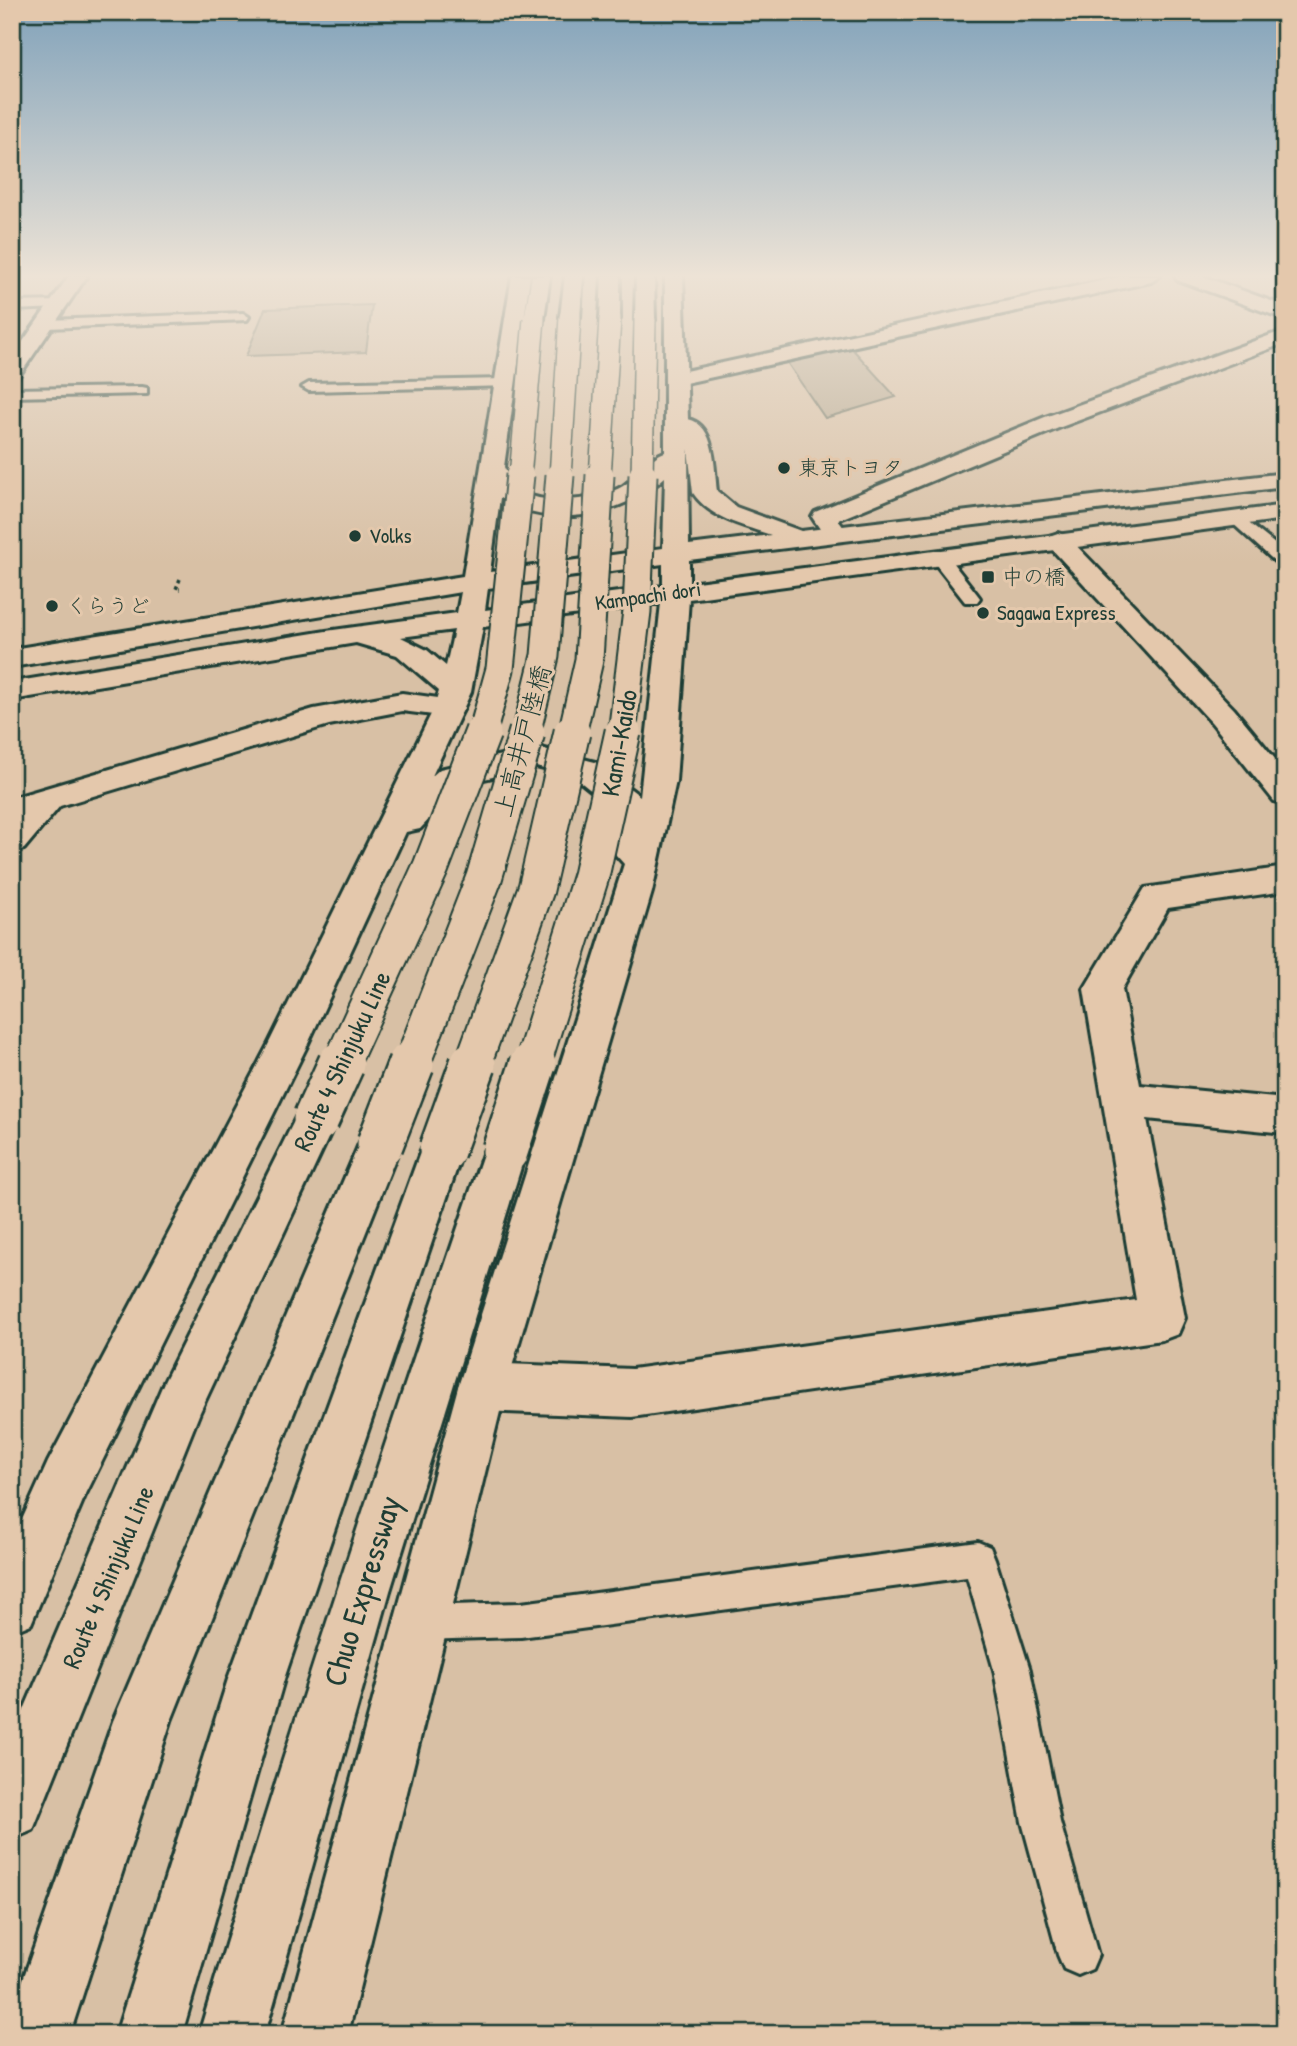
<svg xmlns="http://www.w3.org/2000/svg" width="1297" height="2046" viewBox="0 0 1297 2046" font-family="'Patrick Hand','Klee One',sans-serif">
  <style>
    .green { fill: #b6a890; stroke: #6a7262; stroke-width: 2 }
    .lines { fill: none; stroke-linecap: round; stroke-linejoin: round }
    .lane-casing { stroke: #1f3d34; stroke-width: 6 }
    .street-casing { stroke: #1f3d34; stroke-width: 6 }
    .primary-casing { stroke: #1f3d34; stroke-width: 6 }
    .highway-casing { stroke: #1f3d34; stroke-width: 6 }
    .path { stroke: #1f3d34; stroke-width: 3.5; stroke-dasharray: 3.5 3.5; stroke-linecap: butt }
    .lane { fill: #e4c8ac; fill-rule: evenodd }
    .street { fill: #e4c8ac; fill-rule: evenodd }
    .primary { fill: #e4c8ac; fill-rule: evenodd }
    .highway { fill: #e4c8ac; fill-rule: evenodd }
    .primary-bridge-far3-casing { stroke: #1f3d34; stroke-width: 24; stroke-linecap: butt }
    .primary-bridge-far2-casing { stroke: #1f3d34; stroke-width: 31; stroke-linecap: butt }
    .primary-bridge-far1-casing { stroke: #1f3d34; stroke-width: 39; stroke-linecap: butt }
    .primary-bridge-casing { stroke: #1f3d34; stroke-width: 50; stroke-linecap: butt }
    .highway-bridge-far3-casing { stroke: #1f3d34; stroke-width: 24; stroke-linecap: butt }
    .highway-bridge-far2-casing { stroke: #1f3d34; stroke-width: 31; stroke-linecap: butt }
    .highway-bridge-far1-casing { stroke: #1f3d34; stroke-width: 39; stroke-linecap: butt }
    .highway-bridge-casing { stroke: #1f3d34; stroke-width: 50; stroke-linecap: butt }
    .primary-bridge-far3 { stroke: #e4c8ac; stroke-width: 21 }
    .primary-bridge-far2 { stroke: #e4c8ac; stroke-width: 27 }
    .primary-bridge-far1 { stroke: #e4c8ac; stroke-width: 35 }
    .primary-bridge { stroke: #e4c8ac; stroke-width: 45 }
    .highway-bridge-far3 { stroke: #e4c8ac; stroke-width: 21 }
    .highway-bridge-far2 { stroke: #e4c8ac; stroke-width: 27 }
    .highway-bridge-far1 { stroke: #e4c8ac; stroke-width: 35 }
    .highway-bridge { stroke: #e4c8ac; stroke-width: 45 }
    .poi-dot { fill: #1f3d34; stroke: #e4c8ac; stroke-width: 2.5 }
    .labels { text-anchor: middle; stroke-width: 6; stroke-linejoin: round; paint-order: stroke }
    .far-poi-label { font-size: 21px; fill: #1f3d34; stroke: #e4c8ac; text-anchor: start }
    .far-street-label { font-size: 21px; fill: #1f3d34; stroke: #e4c8ac }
    .street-label { font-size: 26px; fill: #1f3d34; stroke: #e4c8ac }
    .near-street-label { font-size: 32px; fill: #1f3d34; stroke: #e4c8ac }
  </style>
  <rect width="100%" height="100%" fill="#d8c0a5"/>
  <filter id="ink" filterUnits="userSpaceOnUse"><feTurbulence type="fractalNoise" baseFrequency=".0143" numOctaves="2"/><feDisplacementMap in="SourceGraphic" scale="14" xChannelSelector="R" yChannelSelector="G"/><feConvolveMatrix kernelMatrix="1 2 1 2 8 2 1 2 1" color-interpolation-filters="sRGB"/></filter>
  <g filter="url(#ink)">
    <g class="green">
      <path d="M372,305L366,352L246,356L265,309Z"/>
      <path d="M848,344L896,397L825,418L784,358Z"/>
    </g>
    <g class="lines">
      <defs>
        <g id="lane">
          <path d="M64,301L66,304L60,308L12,310V302Z"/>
          <path d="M243,313L249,317L247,320L47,328L41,324L47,320Z"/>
          <path d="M505,379L510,380V386L309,391L302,387L309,383Z"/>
          <path d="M142,387L147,388V394L12,397V389Z"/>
          <path d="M1236,513L1285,552V566L1279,565L1230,521V515Z"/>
          <path d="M939,552L945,553L977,594L980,598L977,602H965L933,561L931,557Z"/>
          <path d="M978,1542L990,1547L995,1559L1030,1670L1060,1822L1098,1955L1092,1969L1078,1975L1064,1969L1058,1955L1022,1822L994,1670L967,1577L521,1637L420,1640L408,1635L403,1623L408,1611L420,1606L521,1603Z"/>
        </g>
        <g id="street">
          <path d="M69,276H87L19,376L12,378V357Z"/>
          <path d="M1124,276H1160L1151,282L676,385L665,379L676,373Z"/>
          <path d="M1175,276H1202L1285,306V319L1177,280Z"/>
          <path d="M1285,330V343L1061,427L838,520L848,533L844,538H826L812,517L815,512L1045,417Z"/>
          <path d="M1058,533L1067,536L1234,709L1285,771V804L1274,801L1212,723L1049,546L1045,541L1049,536Z"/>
          <path d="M402,693L460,701L464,708L460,715L449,717L402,711L329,725L60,806L24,849L12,852V798L314,709Z"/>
          <path d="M1285,867V891L1168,908L1122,989L1140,1085L1285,1099V1133L1147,1119L1185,1318L1178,1334L1162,1340L632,1417L482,1411L465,1404L458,1387L465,1370L482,1363L632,1369L1136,1300L1084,989L1145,888Z"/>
        </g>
        <g id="primary">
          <path d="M512,276H530L504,467C507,472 508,478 511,482C531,510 598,501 623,486C637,477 651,456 665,452V276H683L688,419C716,425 714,468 717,491L736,507L801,531L1285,473V487L689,560V583L1285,505V519L689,599L676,781L652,892L506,1387L348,2034H282L458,1387L624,864L616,855L613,808L573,776L536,767L462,784L420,829L406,832L306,1048L84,1498L31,1624L12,1632V1542L48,1462L268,1045L434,708L439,691L397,655L356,643L12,700V682L326,631L457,613L461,592L12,667V649L463,576ZM688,449L693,493C711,519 742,525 771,535L689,545ZM665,477L663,548L490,572L500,498C549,532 625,515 665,477ZM663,564V586L485,610L488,588ZM661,603L640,796L595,762L536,747L440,769L432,776L471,692L483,627ZM454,630L446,666L427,650L401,637Z"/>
          <path d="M565,276H583L580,317L570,323L560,317Z"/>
          <path d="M602,276H620V319L610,325L600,319Z"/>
          <path d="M380,1126L395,1131L401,1144L171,1721L70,2034H12V2011L113,1721L359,1144L365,1131Z"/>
          <path d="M442,1132L457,1137L463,1150L285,1676L182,2034H116L229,1676L421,1150L427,1137Z"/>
        </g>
        <g id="highway">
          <path d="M532,276H550L544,319L534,325L524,319Z"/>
          <path d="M636,276H654L655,320L652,324L645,326L635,320Z"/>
          <path d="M316,1102L331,1107L337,1119L200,1412L33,1830L12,1839V1738L164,1382L301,1107Z"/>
          <path d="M505,1133L520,1138L526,1151L390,1591L265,2034H199C287,1737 384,1444 484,1151L490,1138Z"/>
        </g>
      </defs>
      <use href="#lane" class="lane-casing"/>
      <use href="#street" class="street-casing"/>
      <use href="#primary" class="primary-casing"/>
      <use href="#highway" class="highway-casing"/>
      <path class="path" d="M180,579L176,589H180"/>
      <use href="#lane" class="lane"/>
      <use href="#street" class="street"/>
      <use href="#primary" class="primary"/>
      <use href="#highway" class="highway"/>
      <defs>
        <g id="primary-bridge-far3">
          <path d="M560,477L570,317"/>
          <path d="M600,477L610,319"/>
        </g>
        <g id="primary-bridge-far2">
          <path d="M526,734L545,656L560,475"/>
          <path d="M572,734L589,660L600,475"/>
        </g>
        <g id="primary-bridge-far1">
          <path d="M411,1066L484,878L527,732"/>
          <path d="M472,1066L536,889L572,732"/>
        </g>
        <g id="primary-bridge">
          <path d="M380,1144L411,1064"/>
          <path d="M442,1150L473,1064"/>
        </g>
        <g id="highway-bridge-far3">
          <path d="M520,477L534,319"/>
          <path d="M642,477L645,320"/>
        </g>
        <g id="highway-bridge-far2">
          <path d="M482,734L500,669L520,475"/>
          <path d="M622,734L637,611L643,475"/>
        </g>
        <g id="highway-bridge-far1">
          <path d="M340,1066L431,867L483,732"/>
          <path d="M532,1066L591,876L623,732"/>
        </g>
        <g id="highway-bridge">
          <path d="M316,1119L341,1064"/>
          <path d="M505,1151L533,1064"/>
        </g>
      </defs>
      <use href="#primary-bridge-far3" class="primary-bridge-far3-casing"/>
      <use href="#primary-bridge-far2" class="primary-bridge-far2-casing"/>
      <use href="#primary-bridge-far1" class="primary-bridge-far1-casing"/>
      <use href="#primary-bridge" class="primary-bridge-casing"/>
      <use href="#highway-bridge-far3" class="highway-bridge-far3-casing"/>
      <use href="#highway-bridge-far2" class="highway-bridge-far2-casing"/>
      <use href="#highway-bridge-far1" class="highway-bridge-far1-casing"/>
      <use href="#highway-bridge" class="highway-bridge-casing"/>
      <use href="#primary-bridge-far3" class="primary-bridge-far3"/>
      <use href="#primary-bridge-far2" class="primary-bridge-far2"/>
      <use href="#primary-bridge-far1" class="primary-bridge-far1"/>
      <use href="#primary-bridge" class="primary-bridge"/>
      <use href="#highway-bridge-far3" class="highway-bridge-far3"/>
      <use href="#highway-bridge-far2" class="highway-bridge-far2"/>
      <use href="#highway-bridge-far1" class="highway-bridge-far1"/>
      <use href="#highway-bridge" class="highway-bridge"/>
    </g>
  </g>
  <linearGradient id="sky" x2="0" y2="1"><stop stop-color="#81a2ba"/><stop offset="0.49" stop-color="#ede3d6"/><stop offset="1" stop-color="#ede3d6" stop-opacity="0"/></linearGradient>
  <rect width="1297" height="563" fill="url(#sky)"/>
  <g class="poi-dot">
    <circle cx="784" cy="468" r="7"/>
    <circle cx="355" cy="536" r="7"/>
    <rect x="981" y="570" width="14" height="14" rx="3.5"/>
    <circle cx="52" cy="606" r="7"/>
    <circle cx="983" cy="613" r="7"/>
  </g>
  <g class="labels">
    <g class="far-poi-label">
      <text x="798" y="475">東京トヨタ</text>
      <text x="369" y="543">Volks</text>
      <text x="1002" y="584">中の橋</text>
      <text x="66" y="613">くらうど</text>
      <text x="997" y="620">Sagawa Express</text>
    </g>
    <g class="far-street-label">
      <text transform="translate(648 596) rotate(-8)" y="7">Kampachi dori</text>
    </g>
    <g class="street-label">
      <text transform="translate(522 741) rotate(-75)" y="9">上高井戸陸橋</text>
      <text transform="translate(619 743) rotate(-80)" y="9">Kami-Kaido</text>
      <text transform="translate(342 1061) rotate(-65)" y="9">Route 4 Shinjuku Line</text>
      <text transform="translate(108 1577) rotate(-67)" y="9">Route 4 Shinjuku Line</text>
    </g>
    <g class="near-street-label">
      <text transform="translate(362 1591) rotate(-73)" y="11">Chuo Expressway</text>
    </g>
  </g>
  <rect width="1297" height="2046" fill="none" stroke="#e4c8ac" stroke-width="42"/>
  <rect x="21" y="21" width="1255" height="2004" fill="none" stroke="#1f3d34" stroke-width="2.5" filter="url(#ink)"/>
</svg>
